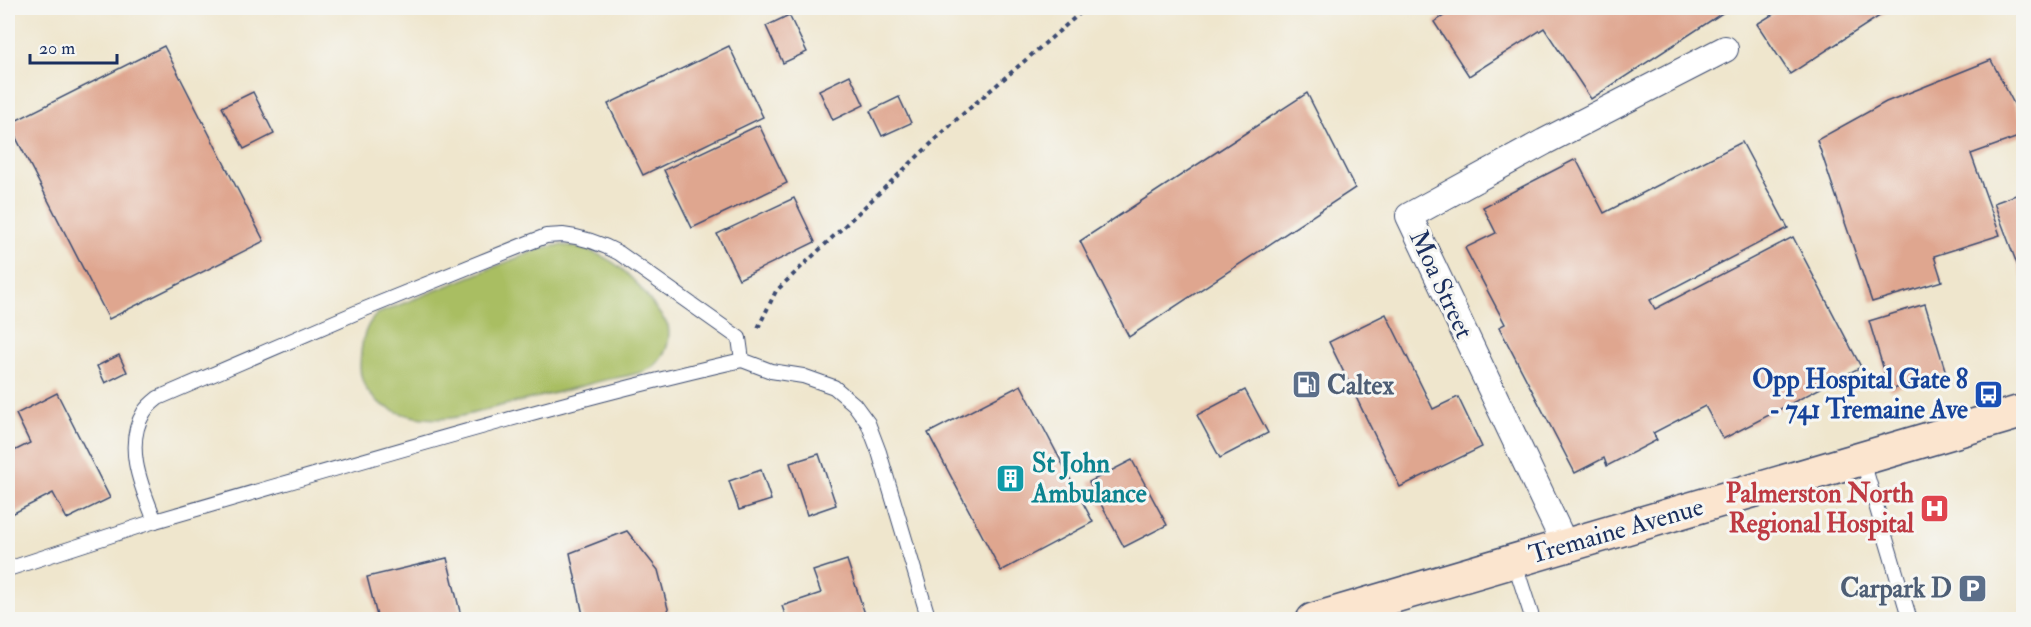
<svg xmlns="http://www.w3.org/2000/svg" width="2031" height="627" viewBox="0 0 2031 627" font-family="'IM FELL Double Pica',serif">
  <style>
    .green { fill: #a9be62; stroke: #627660; stroke-width: 1.5 }
    .building { fill: #dfa68f }
    .lines { fill: none; stroke-linecap: round; stroke-linejoin: round }
    .service-casing { stroke: #3b4a6f; stroke-width: 16 }
    .minor-casing { stroke: #3b4a6f; stroke-width: 28 }
    .secondary-casing { stroke: #3b4a6f; stroke-width: 36 }
    .path { stroke: #3b4a6f; stroke-width: 4; stroke-dasharray: 4.5 4.5; stroke-linecap: butt }
    .service { stroke: #fff; stroke-width: 14 }
    .minor { stroke: #fff; stroke-width: 26 }
    .secondary { stroke: #fbe5cf; stroke-width: 33 }
    .labels { text-anchor: middle; stroke-width: 6; stroke-linejoin: round; paint-order: stroke }
    .street-label { font-size: 26px; fill: #1b2f5e; stroke: #f6f6f2 }
    .transit-label { font-size: 26px; font-weight: bold; fill: #164399; stroke: #f6f6f2; text-anchor: end }
    .service-label { font-size: 26px; font-weight: bold; fill: #4e5e75; stroke: #f6f6f2; text-anchor: start }
    .culture-label { font-size: 26px; font-weight: bold; fill: #0d838f; stroke: #f6f6f2; text-anchor: start }
    .health-label { font-size: 26px; font-weight: bold; fill: #be3a42; stroke: #f6f6f2; text-anchor: end }
  </style>
  <rect width="100%" height="100%" fill="#f6f6f2"/>
  <filter id="ink" filterUnits="userSpaceOnUse"><feTurbulence type="fractalNoise" baseFrequency=".0167" numOctaves="2"/><feDisplacementMap in="SourceGraphic" scale="12" xChannelSelector="R" yChannelSelector="G"/><feConvolveMatrix kernelMatrix="1 2 1 2 8 2 1 2 1" color-interpolation-filters="sRGB"/></filter>
  <filter id="wash" filterUnits="userSpaceOnUse"><feTurbulence type="fractalNoise" baseFrequency=".008" numOctaves="4" result="noise"/><feDisplacementMap in="SourceGraphic" scale="24" xChannelSelector="R" yChannelSelector="G"/><feGaussianBlur stdDeviation="1.35" result="paint"/><feColorMatrix in="noise" values="0 0 0 0 0 0 0 0 0 0 0 0 0 0 0 0 0 1.4 0 .05"/><feComposite in="paint" operator="in"/></filter>
  <g filter="url(#wash)">
    <rect width="100%" height="100%" fill="#efe6cd"/>
    <path class="green" d="M561,245C620,252 635,281 668,325C671,341 666,355 654,366C642,376 608,378 593,383C562,392 531,399 500,406C484,410 467,416 451,418C415,422 360,410 360,365C361,346 363,327 377,314L542,248Z"/>
    <g id="blocks">
      <g class="building">
        <path d="M1456,8H1722L1724,12L1591,99L1544,28L1469,76L1434,22Z"/>
        <path d="M1783,8H1892L1790,74L1757,24Z"/>
        <path d="M789,15L807,52L783,63L766,26Z"/>
        <path d="M164,46L264,241L109,319L9,124Z"/>
        <path d="M729,46L763,117L643,175L608,104Z"/>
        <path d="M1991,60L2024,123V135L1971,154L2000,235L1934,256L1942,281L1872,302L1817,140L1886,102Z"/>
        <path d="M850,75L864,105L833,120L819,90Z"/>
        <path d="M253,92L274,134L244,149L222,107Z"/>
        <path d="M1307,93L1355,188L1129,337L1080,241Z"/>
        <path d="M899,97L911,123L882,136L870,111Z"/>
        <path d="M759,125L787,183L692,228L664,170Z"/>
        <path d="M1742,142L1788,228L1650,300L1655,309L1793,237L1861,367L1723,439L1705,406L1653,433L1657,440L1607,466L1604,458L1575,473L1499,327L1505,324L1465,248L1496,233L1483,207L1576,159L1604,213Z"/>
        <path d="M2024,192V280H2023L1994,203Z"/>
        <path d="M794,198L815,242L739,279L717,234Z"/>
        <path d="M1925,304L1946,373L1890,390L1869,321Z"/>
        <path d="M1386,314L1433,409L1458,397L1482,447L1400,487L1329,342Z"/>
        <path d="M119,355L127,372L105,383L97,366Z"/>
        <path d="M1021,385L1093,522L1001,571L928,433Z"/>
        <path d="M1245,390L1268,433L1220,458L1197,415Z"/>
        <path d="M57,393L110,498L67,519L53,493L8,516V454L30,443L16,414Z"/>
        <path d="M819,454L836,505L807,515L790,463Z"/>
        <path d="M1132,460L1167,525L1124,547L1089,482Z"/>
        <path d="M761,470L771,500L739,510L729,481Z"/>
        <path d="M627,531L658,570L671,620H584L570,553Z"/>
        <path d="M447,558L462,620H378L367,577Z"/>
        <path d="M847,560L867,620H787L782,606L821,593L813,571Z"/>
      </g>
    </g>
  </g>
  <g filter="url(#ink)">
    <use href="#blocks" fill-opacity="0" stroke="#3b4a6f" stroke-width="1.5"/>
    <g class="lines">
      <defs>
        <g id="service">
          <path d="M563,235C584,237 600,243 619,253L739,338L742,360C545,405 350,465 155,521C142,488 123,446 144,412C147,407 153,402 158,398L360,311L528,243L546,236Z"/>
          <path d="M742,360L771,371L803,376L834,387L854,404L868,423L879,452L929,620"/>
          <path d="M1862,458L1910,620"/>
          <path d="M1514,561L1533,620"/>
          <path d="M8,569L155,521"/>
        </g>
        <path id="minor" d="M1565,545L1409,216L1544,142L1725,49"/>
        <path id="secondary" d="M1313,620L2024,411"/>
      </defs>
      <use href="#service" class="service-casing"/>
      <use href="#minor" class="minor-casing"/>
      <use href="#secondary" class="secondary-casing"/>
      <path class="path" d="M758,328L776,291L956,120L1086,8"/>
      <use href="#service" class="service"/>
      <use href="#minor" class="minor"/>
      <use href="#secondary" class="secondary"/>
    </g>
  </g>
  <defs>
    <symbol id="fuel-square" viewBox="-11 -11 22 22"><rect x="-9" y="-9" width="18" height="18" rx="4" fill="#5c6f8a" stroke="#f6f6f2"/><path d="M-5.5-6h7V0h2V4h1.3V-2.5L3-4.5l.8-.8L6-3V5H2.5V1h-1V6h-7ZM-4.2-4.7v3.2H.2V-4.7Z" fill="#fff"/></symbol>
    <symbol id="bus-square" viewBox="-11 -11 22 22"><rect x="-9" y="-9" width="18" height="18" rx="4" fill="#1a4fb4" stroke="#f6f6f2"/><path d="M-5-6H5V4H4V6H2V4H-2V6H-4V4H-5ZM-3.5-4V0h7V-4ZM-3.5 1.2v1.5H-2V1.2ZM2 1.2v1.5H3.5V1.2Z" fill="#fff"/></symbol>
    <symbol id="building-square" viewBox="-11 -11 22 22"><rect x="-9" y="-9" width="18" height="18" rx="4" fill="#0f9aa8" stroke="#f6f6f2"/><path d="M-4-6H4V6H1V3H-1V6H-4ZM-2.5-4.3h1.7v1.8h-1.7ZM.8-4.3h1.7v1.8H.8ZM-2.5-1h1.7V.8h-1.7ZM.8-1h1.7V.8H.8Z" fill="#fff"/></symbol>
    <symbol id="hospital-square" viewBox="-11 -11 22 22"><rect x="-9" y="-9" width="18" height="18" rx="4" fill="#e0444e" stroke="#f6f6f2"/><path d="M-5-5h3v3.5h4V-5h3V5h-3V1.5h-4V5h-3Z" fill="#fff"/></symbol>
    <symbol id="parking-square" viewBox="-11 -11 22 22"><rect x="-9" y="-9" width="18" height="18" rx="4" fill="#5c6f8a" stroke="#f6f6f2"/><path d="M-3.5-5.5H1a3.5 3.5 0 0 1 0 7H-1V5.5H-3.5ZM-1-3.4V-.6H.8a1.4 1.4 0 0 0 0-2.8Z" fill="#fff"/></symbol>
  </defs>
  <g fill-rule="evenodd">
    <use href="#fuel-square" x="1290" y="368" width="33" height="33"/>
    <use href="#bus-square" x="1972" y="378" width="33" height="33"/>
    <use href="#building-square" x="994" y="462" width="33" height="33"/>
    <use href="#hospital-square" x="1918" y="492" width="33" height="33"/>
    <use href="#parking-square" x="1956" y="572" width="33" height="33"/>
  </g>
  <g class="labels">
    <g class="street-label">
      <text transform="translate(1442 284) rotate(65)" y="9">Moa Street</text>
      <text transform="translate(1616 530) rotate(-16)" y="9">Tremaine Avenue</text>
    </g>
    <g class="transit-label">
      <text x="1968" y="388">Opp Hospital Gate 8<tspan x="1968" dy="30">- 741 Tremaine Ave</tspan></text>
    </g>
    <g class="service-label">
      <text x="1327" y="394">Caltex</text>
      <text x="1952" y="597" text-anchor="end">Carpark D</text>
    </g>
    <g class="culture-label">
      <text x="1032" y="472">St John<tspan x="1032" dy="30">Ambulance</tspan></text>
    </g>
    <g class="health-label">
      <text x="1914" y="502">Palmerston North<tspan x="1914" dy="30">Regional Hospital</tspan></text>
    </g>
  </g>
  <rect width="2031" height="627" fill="none" stroke="#f6f6f2" stroke-width="30"/>
  <path d="M30 54v9h87v-9" fill="none" stroke="#1b2f5e" stroke-width="3"/>
  <text x="39" y="54" font-size="18" fill="#1b2f5e" stroke="#f6f6f2" stroke-width="4.5" paint-order="stroke">20 m</text>
</svg>
